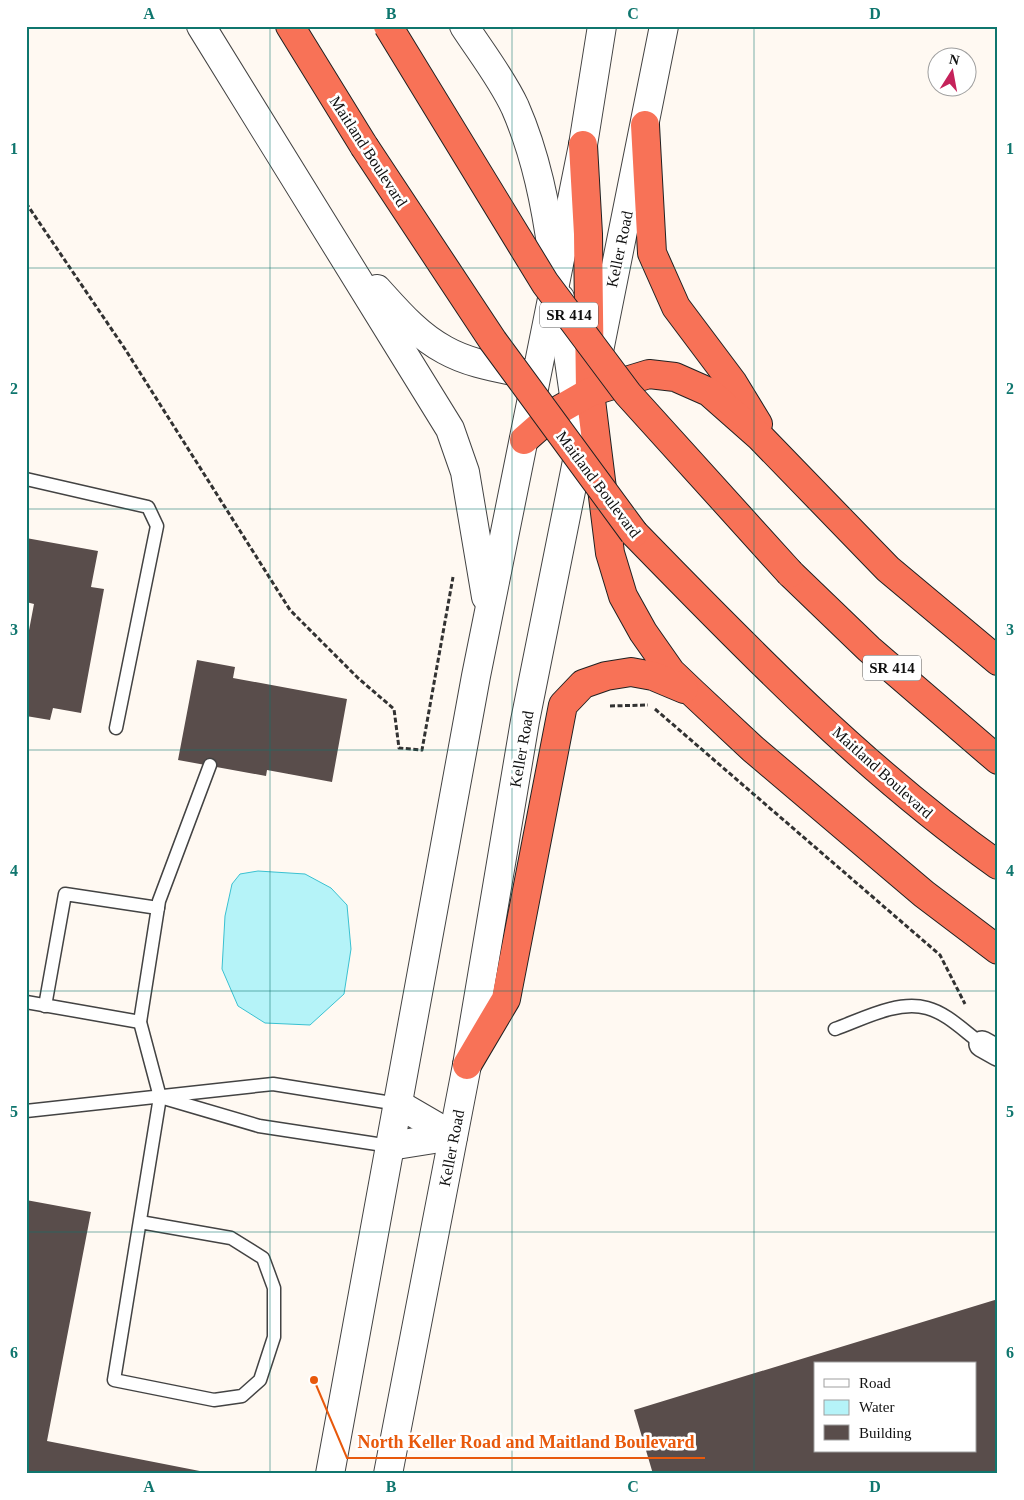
<svg xmlns="http://www.w3.org/2000/svg" width="1024" height="1500" viewBox="0 0 1024 1500" font-family="Georgia,serif">
  <style>
    .water { fill: #b5f3f8; stroke: #3ac1d1 }
    .building { fill: #594d4b; fill-rule: evenodd }
    .lines { fill: none; stroke-linecap: round; stroke-linejoin: round }
    .service-casing { stroke: #434343; stroke-width: 15 }
    .minor-casing { stroke: #434343; stroke-width: 28 }
    .tertiary-casing { stroke: #434343; stroke-width: 30 }
    .motorway-casing { stroke: #212121; stroke-width: 30 }
    .path { stroke: #323232; stroke-width: 3; stroke-dasharray: 5 2.5; stroke-linecap: butt }
    .service { stroke: #fff; stroke-width: 12 }
    .minor { stroke: #fff; stroke-width: 25 }
    .tertiary { stroke: #fff; stroke-width: 28 }
    .motorway { stroke: #f87257; stroke-width: 28 }
    .motorway-bridge-casing { stroke: #212121; stroke-width: 30; stroke-linecap: butt }
    .motorway-bridge { stroke: #f87257; stroke-width: 28 }
    .grid { fill: none; stroke: #0f766e; stroke-width: 1; stroke-opacity: 0.55 }
    .labels { text-anchor: middle; stroke-width: 5; stroke-linejoin: round; paint-order: stroke }
    .shield { fill: #fff; stroke: #585858; stroke-width: 1 }
    .shield-label { font-size: 15px; font-weight: bold; fill: #101010 }
    .street-label { font-size: 16px; fill: #101010; stroke: #fff }
    .leader { fill: none; stroke: #e8590c; stroke-width: 2 }
    .callout-dot { fill: #e8590c; stroke: #fff; stroke-width: 2 }
    .callout-label { font-size: 18px; text-anchor: middle; font-weight: bold; fill: #e8590c; stroke: #fff; stroke-width: 5; stroke-linejoin: round; paint-order: stroke }
    .neatline { fill: none; stroke: #0f766e; stroke-width: 2 }
    .grid-label { font-size: 16px; text-anchor: middle; font-weight: bold; fill: #0f766e }
  </style>
  <rect width="100%" height="100%" fill="#fff9f2"/>
  <path class="water" d="M258,871L305,874L331,888L347,905L351,949L344,994L310,1025L265,1023L238,1006L222,969L225,916L232,884L240,874Z"/>
  <g class="building">
    <path d="M26,538L98,551L91,587L104,589L81,713L53,708L50,720L26,716V646L34,604L26,602Z"/>
    <path d="M197,660L235,667L233,678L347,699L332,782L267,770L266,776L178,760Z"/>
    <path d="M26,1200L91,1212L47,1441L215,1474H26Z"/>
    <path d="M998,1299V1474H653L634,1410ZM815,1364H975V1451H815Z"/>
  </g>
  <g class="lines">
    <defs>
      <g id="service">
        <path d="M26,479L148,507L157,526L116,728"/>
        <path d="M26,1002L140,1022"/>
        <path d="M45,1006L65,894L158,908"/>
        <path d="M835,1029C863,1019 897,1000 927,1008C947,1013 965,1032 982,1044"/>
        <path d="M167,1099L259,1126L390,1146"/>
        <path d="M26,1111L273,1084L398,1104"/>
        <path d="M140,1222L231,1238L263,1258L274,1288V1337L260,1380L242,1396L214,1400L114,1380L160,1097L140,1022L159,901L210,765"/>
      </g>
      <path id="minor" d="M982,1044L998,1053"/>
      <g id="tertiary">
        <path d="M201,26L450,429L465,472L486,597"/>
        <path d="M464,26C481,52 502,79 515,107C536,155 546,206 553,258"/>
        <path d="M377,289C397,311 418,336 445,350C470,364 499,368 527,374L531,373"/>
        <path d="M560,298L577,416"/>
        <path d="M398,1104L453,1136"/>
        <path d="M390,1146L453,1136"/>
        <path d="M330,1474L476,676L583,145L602,26"/>
        <path d="M388,1474L467,1065L525,721L664,26"/>
      </g>
      <g id="motorway">
        <path d="M290,26L364,146"/>
        <path d="M645,125L652,253L676,307L733,383L758,424"/>
        <path d="M583,145L588,234L590,392L610,553L623,596L643,632L671,672L692,692L753,749L924,894L998,950"/>
        <path d="M524,440L557,411L590,392L649,374L675,377L709,392L760,437L888,569L998,661"/>
        <path d="M634,533C748,650 864,770 998,865"/>
        <path d="M790,573L869,649L998,760"/>
        <path d="M467,1065L506,999L563,705L583,684L606,676L631,672L653,676L684,689"/>
      </g>
    </defs>
    <use href="#service" class="service-casing"/>
    <use href="#minor" class="minor-casing"/>
    <use href="#tertiary" class="tertiary-casing"/>
    <use href="#motorway" class="motorway-casing"/>
    <g class="path">
      <path d="M26,203L125,349L290,610L358,678L394,709L399,748L422,750L453,577"/>
      <path d="M610,706L648,705"/>
      <path d="M655,709L940,955L965,1004"/>
    </g>
    <use href="#service" class="service"/>
    <use href="#minor" class="minor"/>
    <use href="#tertiary" class="tertiary"/>
    <use href="#motorway" class="motorway"/>
    <defs>
      <g id="motorway-bridge">
        <path d="M388,26L545,283L628,394L790,573"/>
        <path d="M364,146L493,341L634,533"/>
      </g>
    </defs>
    <use href="#motorway-bridge" class="motorway-bridge-casing"/>
    <use href="#motorway-bridge" class="motorway-bridge"/>
  </g>
  <path class="grid" d="M270,26V1474M512,26V1474M754,26V1474M26,268H998M26,509H998M26,750H998M26,991H998M26,1232H998"/>
  <g class="labels">
    <g class="shield">
      <rect x="540" y="302.5" width="58" height="25" rx="4"/>
      <rect x="863" y="655.5" width="58" height="25" rx="4"/>
    </g>
    <g class="shield-label">
      <text x="569" y="320">SR 414</text>
      <text x="892" y="673">SR 414</text>
    </g>
    <g class="street-label">
      <text transform="translate(369 151) rotate(57)" y="6">Maitland Boulevard</text>
      <text transform="translate(619 249) rotate(-78)" y="6">Keller Road</text>
      <text transform="translate(599 484) rotate(53)" y="6">Maitland Boulevard</text>
      <text transform="translate(521 749) rotate(-80)" y="6">Keller Road</text>
      <text transform="translate(883 772) rotate(42)" y="6">Maitland Boulevard</text>
      <text transform="translate(451 1148) rotate(-79)" y="6">Keller Road</text>
    </g>
  </g>
  <path class="leader" d="M314 1380L347 1458H705"/>
  <circle class="callout-dot" cx="314" cy="1380" r="5"/>
  <g class="callout-label">
    <text x="526" y="1448">North Keller Road and Maitland Boulevard</text>
  </g>
  <rect width="1024" height="1500" fill="none" stroke="#ffffff" stroke-width="55"/>
  <rect x="814" y="1362" width="162" height="90" fill="#ffffff" stroke="#9f9f9f"/>
  <rect x="824" y="1379" width="25" height="8" fill="#ffffff" stroke="#9f9f9f"/>
  <text x="859" y="1388" font-size="15" fill="#101010">Road</text>
  <rect x="824" y="1400" width="25" height="15" fill="#b5f3f8" stroke="#9f9f9f"/>
  <text x="859" y="1412" font-size="15" fill="#101010">Water</text>
  <rect x="824" y="1425" width="25" height="15" fill="#594d4b" stroke="#9f9f9f"/>
  <text x="859" y="1438" font-size="15" fill="#101010">Building</text>
  <g transform="translate(952 72) rotate(11)"><circle r="24" fill="#ffffff" stroke="#9f9f9f"/>
  <path d="M0-4L9 19L0 12L-9 19Z" fill="#c5225a"/>
  <text y="-8" font-size="14" font-weight="bold" text-anchor="middle" fill="#101010">N</text>
  </g>
  <rect x="28" y="28" width="968" height="1444" class="neatline"/>
  <g class="grid-label">
    <text x="149" y="19">A</text>
    <text x="391" y="19">B</text>
    <text x="633" y="19">C</text>
    <text x="875" y="19">D</text>
    <text x="14" y="154">1</text>
    <text x="1010" y="154">1</text>
    <text x="14" y="394">2</text>
    <text x="1010" y="394">2</text>
    <text x="14" y="635">3</text>
    <text x="1010" y="635">3</text>
    <text x="14" y="876">4</text>
    <text x="1010" y="876">4</text>
    <text x="14" y="1117">5</text>
    <text x="1010" y="1117">5</text>
    <text x="14" y="1358">6</text>
    <text x="1010" y="1358">6</text>
    <text x="149" y="1492">A</text>
    <text x="391" y="1492">B</text>
    <text x="633" y="1492">C</text>
    <text x="875" y="1492">D</text>
  </g>
</svg>
